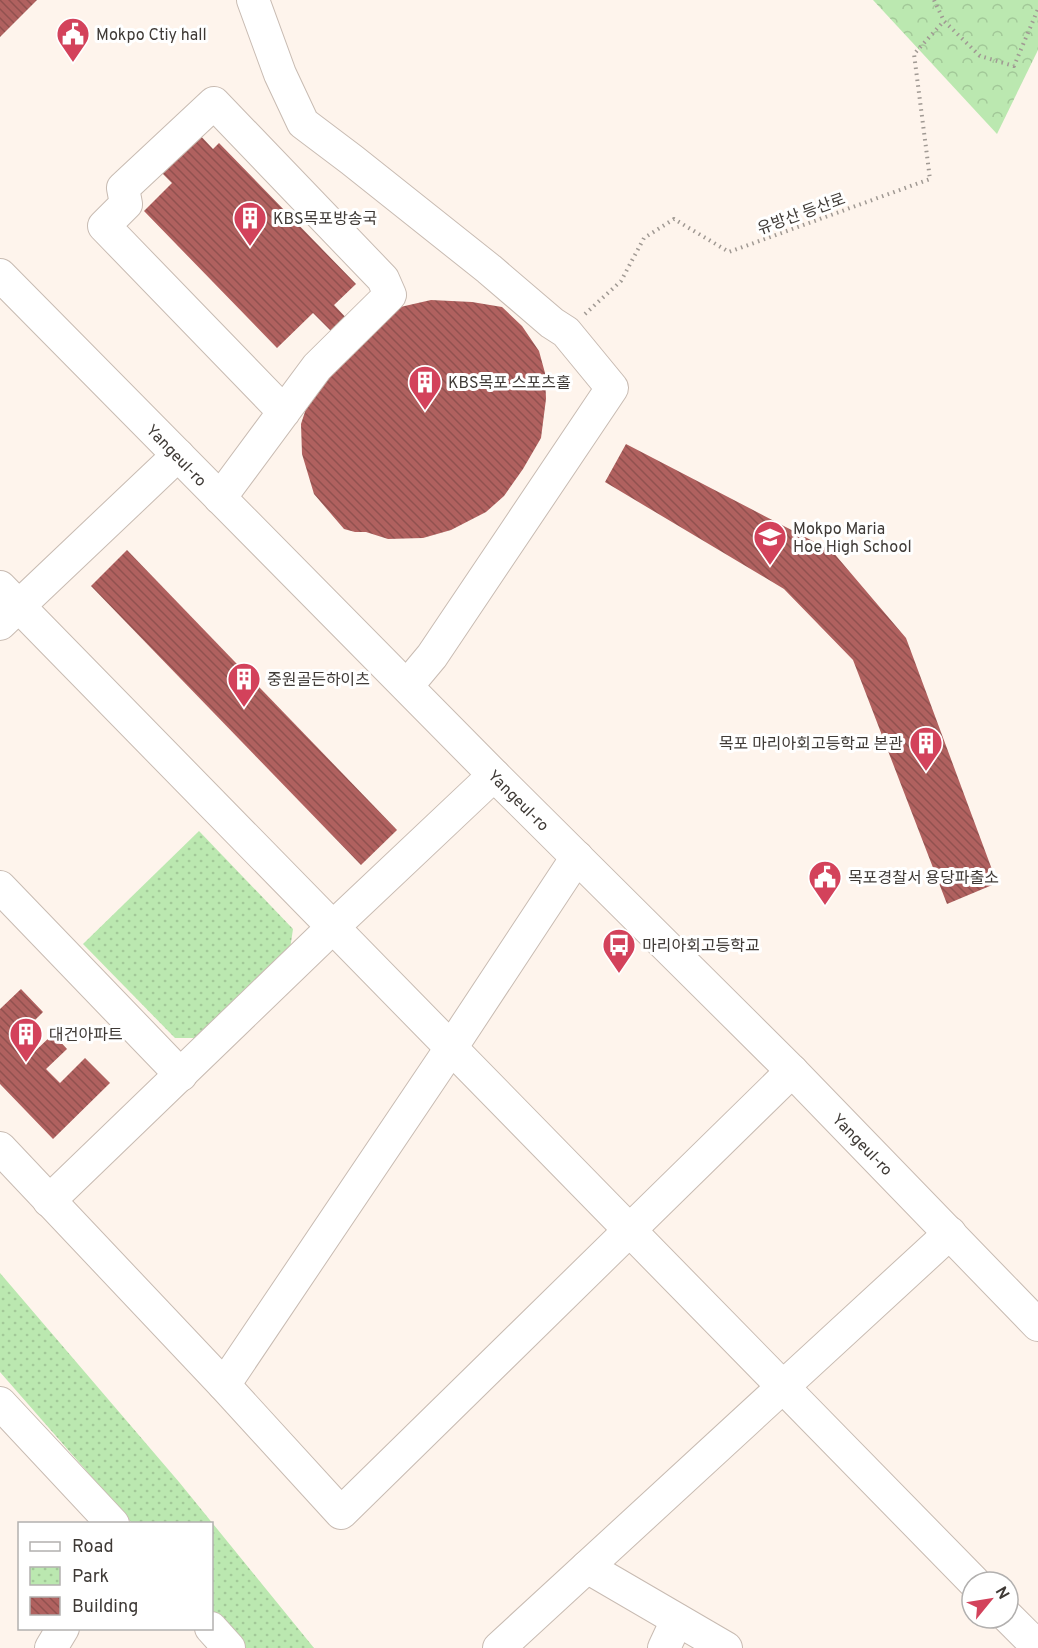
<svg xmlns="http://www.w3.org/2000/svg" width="1038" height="1648" viewBox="0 0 1038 1648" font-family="Overpass,'Noto Sans KR',sans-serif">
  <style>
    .forest { fill: url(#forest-crowns) }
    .park { fill: url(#park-dots) }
    .building { fill: url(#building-back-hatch) }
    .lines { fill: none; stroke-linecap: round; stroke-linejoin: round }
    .minor-casing { stroke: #c8bbb2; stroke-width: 34 }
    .path { stroke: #a09993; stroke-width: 4; stroke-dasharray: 1.5 4.5; stroke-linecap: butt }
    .minor { stroke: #fff; stroke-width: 32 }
    .labels { text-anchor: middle; stroke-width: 6; stroke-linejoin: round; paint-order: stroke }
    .poi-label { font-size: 16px; fill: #3f3a36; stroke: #fff; text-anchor: start }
    .street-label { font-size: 16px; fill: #3f3a36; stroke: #fff }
  </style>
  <defs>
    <pattern id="forest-crowns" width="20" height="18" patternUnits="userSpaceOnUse" patternTransform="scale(1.5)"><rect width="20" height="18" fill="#bbe8b0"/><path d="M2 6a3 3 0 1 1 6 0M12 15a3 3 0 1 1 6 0" fill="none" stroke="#a2c898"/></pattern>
    <pattern id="park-dots" width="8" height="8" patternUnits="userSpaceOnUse" patternTransform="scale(1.5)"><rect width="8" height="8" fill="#bbe8b0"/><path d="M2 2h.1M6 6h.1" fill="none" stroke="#a2c898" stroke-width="1.8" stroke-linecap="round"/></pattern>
    <pattern id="building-back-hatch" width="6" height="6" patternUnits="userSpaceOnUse" patternTransform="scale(1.5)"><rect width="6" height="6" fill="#b0615f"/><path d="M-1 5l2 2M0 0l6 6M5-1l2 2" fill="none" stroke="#91514f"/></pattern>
  </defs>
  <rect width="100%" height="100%" fill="#fef4ec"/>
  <path class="forest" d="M873,0H1038V50L997,134Z"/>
  <g class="park">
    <path d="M199,831L293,929L290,949L197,1038H175L83,944Z"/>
    <path d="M0,1273L179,1482L314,1648H241L212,1615V1524L132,1523L0,1372Z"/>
  </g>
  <g class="building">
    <path d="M0,0H37L0,37Z"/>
    <path d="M197,132L213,149L219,143L356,284L334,305L351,323L335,335L313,313L277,348L144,211L172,183L159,170Z"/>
    <path d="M431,300L472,302L502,307L522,326L539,351L545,373L546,399L541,438L523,469L504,496L486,512L451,530L423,538L388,539L366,532H355L344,529L314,494L302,454L301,424L313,387L396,308Z"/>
    <path d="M626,444L832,551L906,638L997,883L947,904L853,660L784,589L605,482Z"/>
    <path d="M127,550L397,830L361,865L91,586Z"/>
    <path d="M21,989L43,1012L18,1037L33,1053L53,1034L67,1049L46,1069L60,1083L85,1058L110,1083L53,1139L0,1084V1009Z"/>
  </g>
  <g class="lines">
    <defs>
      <g id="minor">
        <path d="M253,0L280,74L303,123L352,160L489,269L552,323L566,332L612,388L432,656L407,686"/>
        <path d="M0,275L494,775L792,1071L1038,1325"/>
        <path d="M220,498L317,367L390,295L383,279L214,103L123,188L126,204L104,226L284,412"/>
        <path d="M0,587L974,1582"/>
        <path d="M0,624L178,455"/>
        <path d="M0,887L181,1075"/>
        <path d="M0,1148L224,1385L341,1513L792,1071"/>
        <path d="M49,1201L333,927L494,775"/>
        <path d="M224,1385L451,1048L577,857"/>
        <path d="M0,1403L113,1524"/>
        <path d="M587,1567L726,1648"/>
        <path d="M1008,1617L1034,1643"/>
        <path d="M211,1628L229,1648"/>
        <path d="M51,1648L63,1628"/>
        <path d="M499,1648L950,1233"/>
        <path d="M664,1648L677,1620"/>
      </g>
    </defs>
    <use href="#minor" class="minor-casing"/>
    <g class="path">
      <path d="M934,0L944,21L980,56L1014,66L1038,9"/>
      <path d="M585,314L621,281L644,238L674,219L729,252L930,179L914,54L944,21"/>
    </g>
    <use href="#minor" class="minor"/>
  </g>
  <defs>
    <symbol id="civic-pin" viewBox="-11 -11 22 30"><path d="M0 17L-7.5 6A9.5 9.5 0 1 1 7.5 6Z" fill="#d3425b" stroke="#fff"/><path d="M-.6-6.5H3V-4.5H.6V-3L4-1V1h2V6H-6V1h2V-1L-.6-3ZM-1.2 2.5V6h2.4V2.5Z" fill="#fff"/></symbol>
    <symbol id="building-pin" viewBox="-11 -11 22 30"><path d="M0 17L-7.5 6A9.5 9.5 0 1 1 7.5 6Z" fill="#d3425b" stroke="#fff"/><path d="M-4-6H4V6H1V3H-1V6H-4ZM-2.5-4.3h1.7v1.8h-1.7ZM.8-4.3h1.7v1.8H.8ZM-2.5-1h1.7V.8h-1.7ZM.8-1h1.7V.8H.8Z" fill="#fff"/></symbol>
    <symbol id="school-pin" viewBox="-11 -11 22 30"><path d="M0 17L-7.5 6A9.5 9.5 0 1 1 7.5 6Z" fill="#d3425b" stroke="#fff"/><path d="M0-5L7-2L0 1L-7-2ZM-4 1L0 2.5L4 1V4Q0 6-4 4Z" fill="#fff"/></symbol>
    <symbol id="bus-pin" viewBox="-11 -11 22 30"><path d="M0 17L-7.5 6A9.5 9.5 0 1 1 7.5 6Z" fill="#d3425b" stroke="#fff"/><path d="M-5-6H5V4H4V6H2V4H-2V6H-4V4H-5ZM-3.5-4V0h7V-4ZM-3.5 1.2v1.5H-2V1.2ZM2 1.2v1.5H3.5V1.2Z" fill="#fff"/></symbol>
  </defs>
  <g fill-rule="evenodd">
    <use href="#civic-pin" x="54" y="15" width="38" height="52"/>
    <use href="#building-pin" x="231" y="199" width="38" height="52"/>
    <use href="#building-pin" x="406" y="363" width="38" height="52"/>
    <use href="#school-pin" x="751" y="518" width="38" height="52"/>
    <use href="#building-pin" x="225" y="660" width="38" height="52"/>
    <use href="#building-pin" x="907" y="724" width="38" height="52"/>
    <use href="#civic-pin" x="806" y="858" width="38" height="52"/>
    <use href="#bus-pin" x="600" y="926" width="38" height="52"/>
    <use href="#building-pin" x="7" y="1015" width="38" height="52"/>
  </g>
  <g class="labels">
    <g class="poi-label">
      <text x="96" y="40">Mokpo Ctiy hall</text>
      <text x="273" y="224">KBS목포방송국</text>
      <text x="448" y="388">KBS목포 스포츠홀</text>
      <text x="793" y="534">Mokpo Maria<tspan x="793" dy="18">Hoe High School</tspan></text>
      <text x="267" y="685">중원골든하이츠</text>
      <text x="903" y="749" text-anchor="end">목포 마리아회고등학교 본관</text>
      <text x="848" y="883">목포경찰서 용당파출소</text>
      <text x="642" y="951">마리아회고등학교</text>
      <text x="49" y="1040">대건아파트</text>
    </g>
    <g class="street-label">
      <text transform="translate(801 213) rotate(-20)" y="6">유방산 등산로</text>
      <text transform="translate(177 455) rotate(46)" y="6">Yangeul-ro</text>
      <text transform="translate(519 800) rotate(45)" y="6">Yangeul-ro</text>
      <text transform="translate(863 1144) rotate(46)" y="6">Yangeul-ro</text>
    </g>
  </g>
  <rect x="18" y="1522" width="195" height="108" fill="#ffffff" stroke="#b2b0af" stroke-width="1.5"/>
  <rect x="30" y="1542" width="30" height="9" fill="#ffffff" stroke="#b2b0af" stroke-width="1.5"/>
  <text x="72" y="1552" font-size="18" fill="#3f3a36">Road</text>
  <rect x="30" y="1567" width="30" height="18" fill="url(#park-dots)" stroke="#b2b0af" stroke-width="1.5"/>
  <text x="72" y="1582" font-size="18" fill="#3f3a36">Park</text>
  <rect x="30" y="1597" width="30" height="18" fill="url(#building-back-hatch)" stroke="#b2b0af" stroke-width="1.5"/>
  <text x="72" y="1612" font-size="18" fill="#3f3a36">Building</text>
  <g transform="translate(990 1600) rotate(60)"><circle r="28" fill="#ffffff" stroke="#b2b0af" stroke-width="1.5"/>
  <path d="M0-4.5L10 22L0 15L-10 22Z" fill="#d3425b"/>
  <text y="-9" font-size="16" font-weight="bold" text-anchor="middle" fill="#3f3a36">N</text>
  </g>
</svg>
